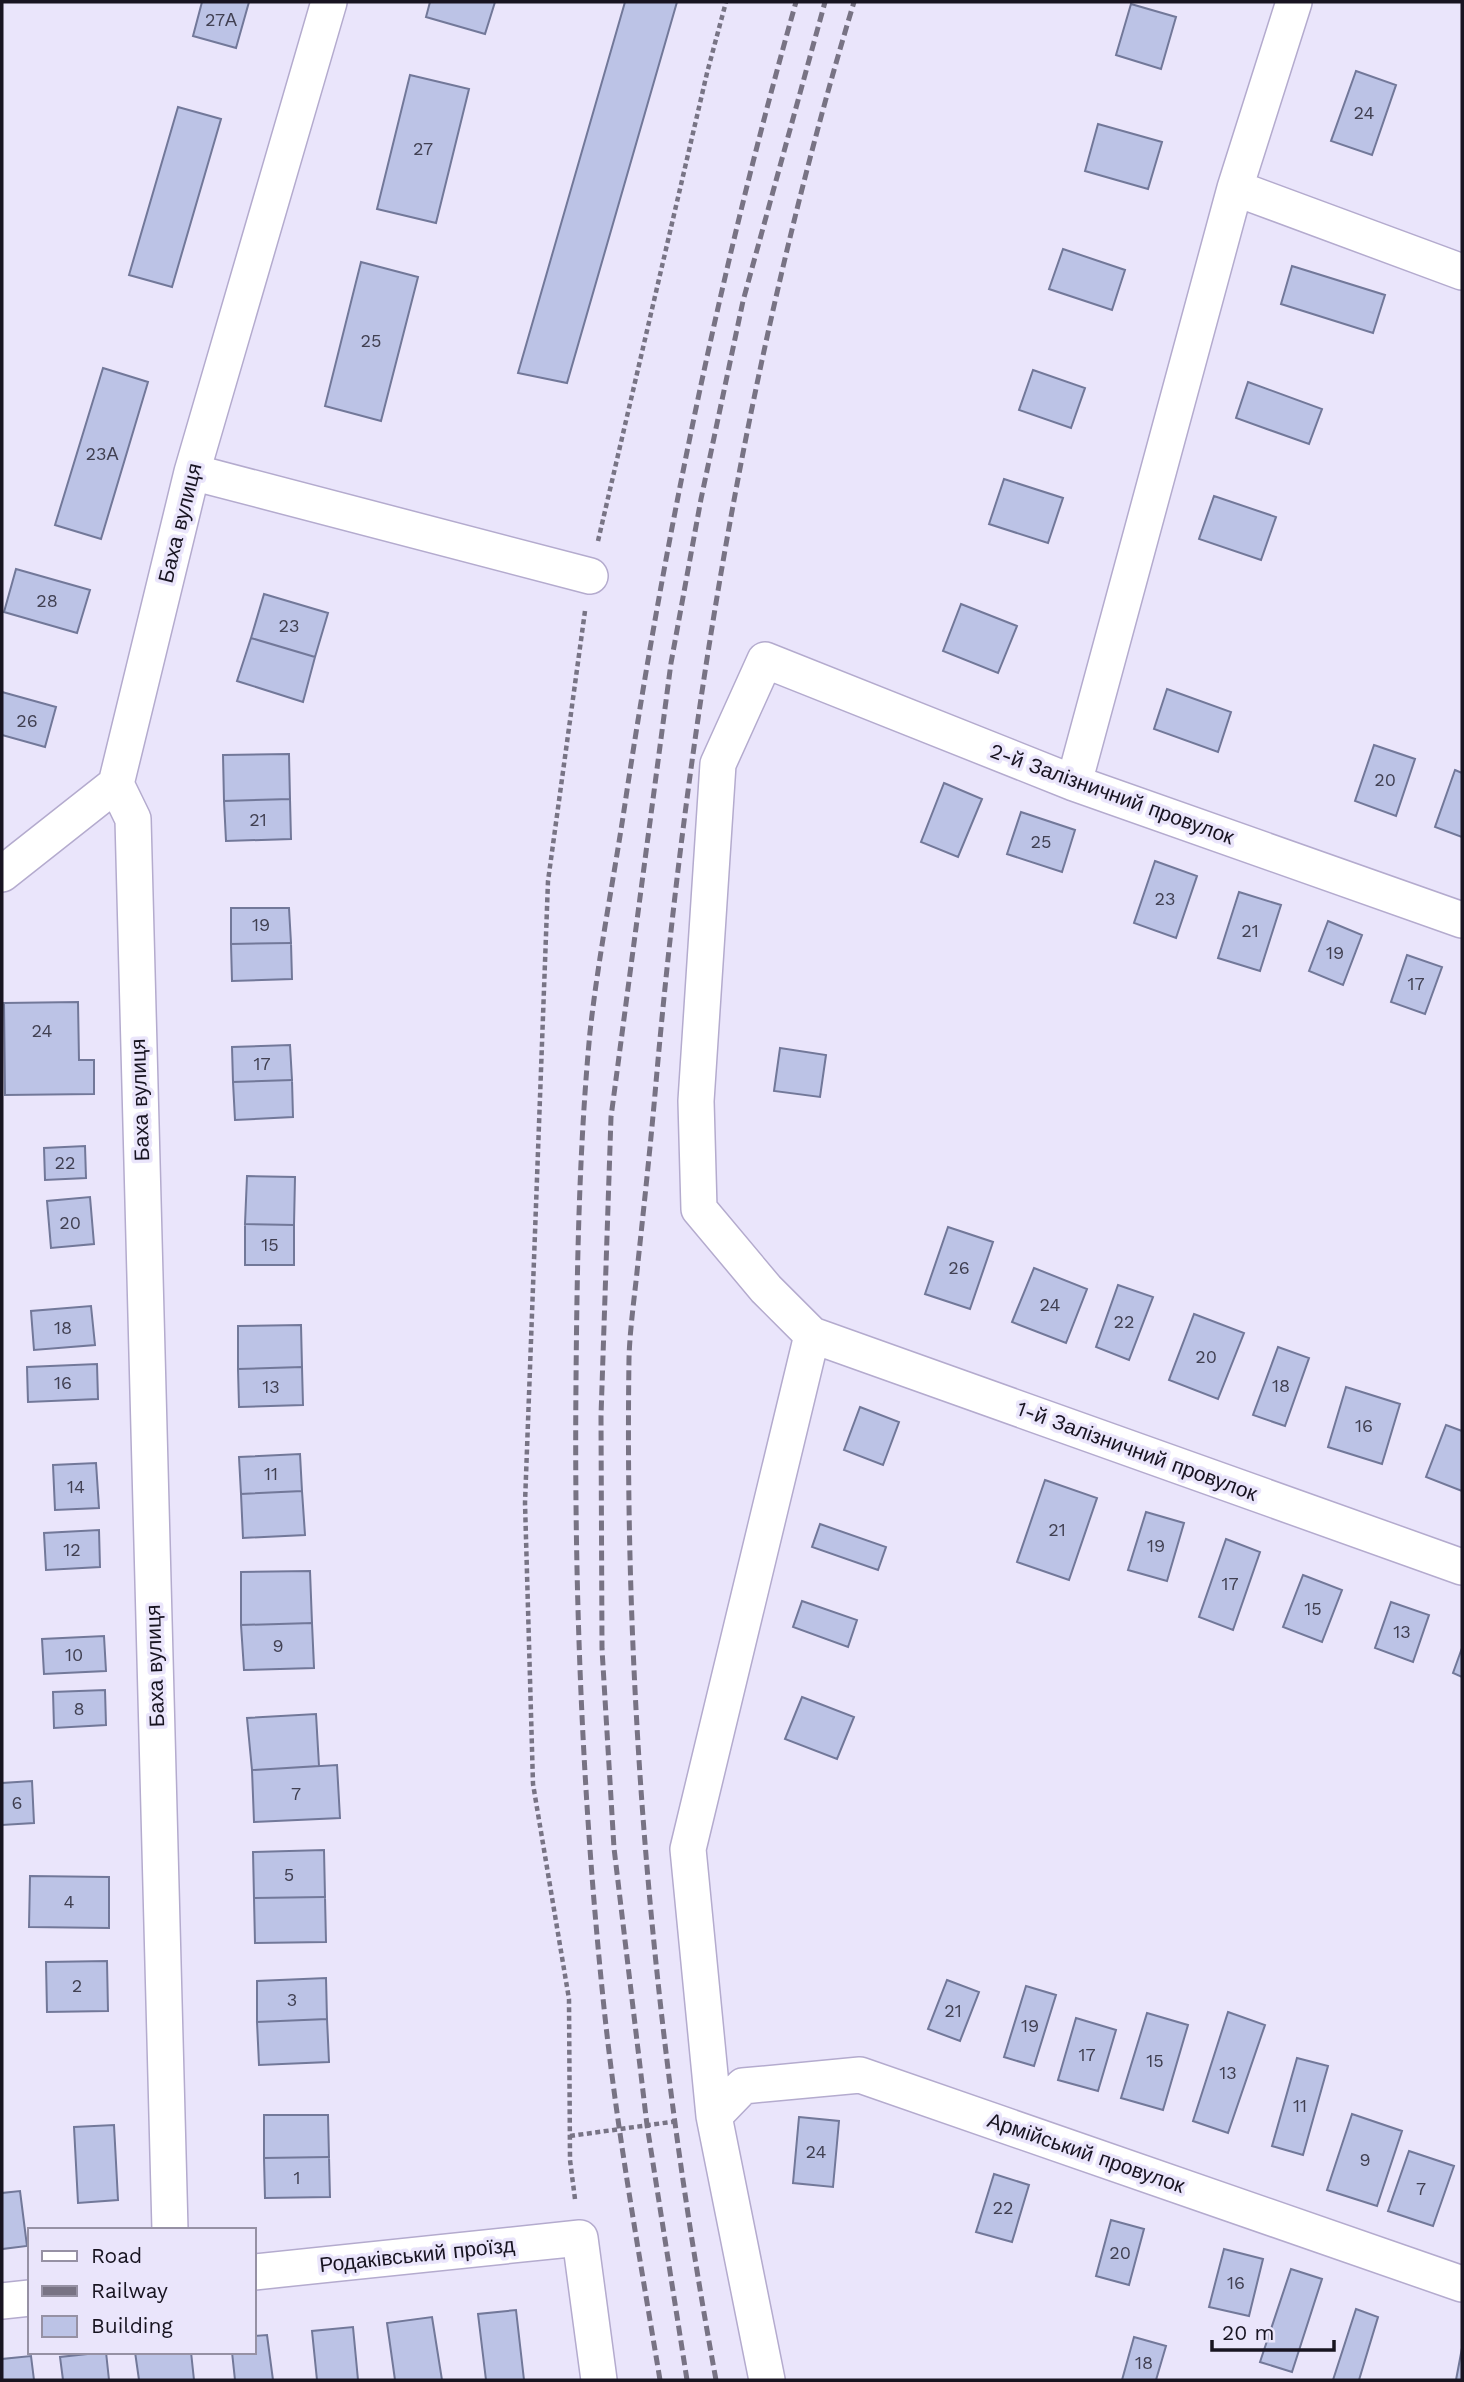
<svg xmlns="http://www.w3.org/2000/svg" width="1464" height="2382" font-family="'Work Sans',sans-serif">
<style>
.building{fill:#bcc3e6;stroke:#727899;stroke-width:2}
.lines{fill:none;stroke-linecap:round;stroke-linejoin:round}
.street-casing{stroke:#b4abce;stroke-width:38}
.path{stroke:#787485;stroke-width:4.5;stroke-dasharray:5 3.5;stroke-linecap:butt}
.street{stroke:#fff;stroke-width:35}
.rail{stroke:#787384;stroke-width:5;stroke-dasharray:10 5;stroke-linecap:butt}
.labels{text-anchor:middle;stroke-width:7;stroke-linejoin:round;paint-order:stroke}
.number-label{font-size:18px;fill:#414052}
.street-label{font-size:21px;fill:#181421;stroke:#eae5fb}
</style>
<rect width="100%" height="100%" fill="#eae5fb"/>
<path class="building" d="M 202,2 L 249,2 L 236,48 L 193,36 Z
M 430,2 L 495,2 L 485,34 L 426,17 Z
M 625,2 L 677,2 L 567,383 L 518,373 Z
M 1131,4 L 1176,17 L 1161,69 L 1116,55 Z
M 1356,71 L 1396,85 L 1372,155 L 1331,141 Z
M 410,75 L 469,89 L 436,223 L 377,209 Z
M 178,107 L 221,119 L 172,287 L 129,275 Z
M 1098,124 L 1162,142 L 1148,189 L 1085,171 Z
M 1063,249 L 1125,270 L 1112,310 L 1049,289 Z
M 361,262 L 418,277 L 381,421 L 325,406 Z
M 1292,266 L 1385,295 L 1373,333 L 1281,304 Z
M 103,368 L 148,382 L 101,539 L 55,525 Z
M 1033,370 L 1085,388 L 1071,428 L 1019,410 Z
M 1248,382 L 1322,409 L 1309,444 L 1236,418 Z
M 1004,479 L 1063,498 L 1048,543 L 989,524 Z
M 1214,496 L 1276,517 L 1261,560 L 1199,539 Z
M 16,569 L 90,590 L 77,633 L 4,612 Z
M 264,594 L 328,613 L 315,657 L 251,638 Z
M 961,604 L 1017,626 L 998,673 L 943,651 Z
M 251,638 L 315,657 L 303,702 L 237,681 Z
M 1167,689 L 1231,712 L 1218,752 L 1154,729 Z
M 2,692 L 56,707 L 45,747 L 2,735 Z
M 1374,745 L 1415,759 L 1396,816 L 1355,801 Z
M 289,754 L 290,799 L 224,801 L 223,755 Z
M 1455,770 L 1462,773 L 1462,837 L 1435,827 Z
M 944,783 L 982,799 L 958,857 L 921,842 Z
M 290,799 L 291,839 L 226,841 L 224,801 Z
M 1021,812 L 1075,830 L 1062,872 L 1007,854 Z
M 1155,861 L 1197,876 L 1176,938 L 1134,923 Z
M 1239,892 L 1281,905 L 1260,971 L 1218,958 Z
M 231,908 L 289,908 L 291,943 L 231,944 Z
M 1328,921 L 1362,935 L 1343,985 L 1309,971 Z
M 291,943 L 292,979 L 232,981 L 231,944 Z
M 1407,955 L 1442,967 L 1425,1014 L 1391,1002 Z
M 78,1002 L 79,1060 L 94,1060 L 94,1094 L 5,1095 L 4,1003 Z
M 290,1045 L 292,1080 L 233,1082 L 232,1047 Z
M 780,1048 L 826,1055 L 820,1097 L 774,1091 Z
M 292,1080 L 293,1117 L 235,1120 L 233,1082 Z
M 85,1146 L 86,1178 L 45,1180 L 44,1148 Z
M 247,1176 L 295,1177 L 294,1225 L 245,1224 Z
M 90,1197 L 94,1244 L 51,1248 L 47,1201 Z
M 245,1224 L 294,1225 L 294,1265 L 245,1265 Z
M 948,1227 L 993,1242 L 970,1309 L 925,1294 Z
M 1034,1268 L 1087,1289 L 1066,1343 L 1012,1322 Z
M 1118,1285 L 1153,1297 L 1129,1360 L 1096,1347 Z
M 91,1306 L 95,1345 L 34,1350 L 31,1311 Z
M 1194,1314 L 1244,1333 L 1218,1399 L 1169,1380 Z
M 301,1325 L 302,1367 L 238,1369 L 238,1326 Z
M 1278,1347 L 1309,1358 L 1285,1426 L 1253,1415 Z
M 97,1364 L 98,1399 L 28,1402 L 27,1367 Z
M 302,1367 L 303,1405 L 239,1407 L 238,1369 Z
M 1346,1387 L 1400,1404 L 1382,1464 L 1328,1447 Z
M 860,1407 L 899,1422 L 883,1465 L 844,1450 Z
M 1446,1425 L 1462,1431 L 1462,1491 L 1426,1477 Z
M 300,1454 L 302,1491 L 241,1494 L 239,1457 Z
M 96,1463 L 99,1508 L 55,1510 L 53,1465 Z
M 1045,1480 L 1097,1498 L 1069,1580 L 1017,1562 Z
M 302,1491 L 305,1535 L 243,1538 L 241,1494 Z
M 1146,1512 L 1184,1523 L 1167,1581 L 1128,1570 Z
M 820,1524 L 886,1547 L 878,1570 L 812,1547 Z
M 99,1530 L 100,1567 L 46,1570 L 44,1533 Z
M 1226,1539 L 1260,1552 L 1233,1630 L 1199,1617 Z
M 310,1571 L 312,1623 L 241,1625 L 241,1572 Z
M 1303,1575 L 1342,1590 L 1322,1642 L 1283,1627 Z
M 802,1601 L 857,1620 L 848,1647 L 793,1627 Z
M 1391,1602 L 1429,1615 L 1413,1662 L 1375,1648 Z
M 312,1623 L 314,1668 L 244,1670 L 241,1625 Z
M 104,1636 L 106,1671 L 44,1674 L 42,1639 Z
M 1462,1648 L 1462,1677 L 1453,1673 Z
M 105,1690 L 106,1725 L 54,1728 L 53,1692 Z
M 802,1697 L 854,1717 L 837,1759 L 785,1739 Z
M 316,1714 L 319,1766 L 252,1770 L 247,1718 Z
M 337,1765 L 340,1818 L 254,1822 L 252,1770 Z
M 32,1781 L 34,1823 L 2,1825 L 2,1783 Z
M 324,1850 L 325,1897 L 254,1898 L 253,1852 Z
M 30,1876 L 109,1877 L 109,1928 L 29,1927 Z
M 325,1897 L 326,1942 L 255,1943 L 254,1898 Z
M 107,1961 L 108,2011 L 47,2012 L 46,1962 Z
M 326,1978 L 327,2019 L 257,2022 L 257,1981 Z
M 947,1980 L 979,1992 L 960,2041 L 928,2029 Z
M 1026,1986 L 1056,1995 L 1034,2066 L 1004,2057 Z
M 1228,2012 L 1265,2025 L 1228,2133 L 1193,2121 Z
M 1147,2013 L 1188,2025 L 1163,2110 L 1121,2098 Z
M 1076,2018 L 1116,2030 L 1098,2091 L 1058,2080 Z
M 327,2019 L 329,2062 L 259,2065 L 257,2022 Z
M 1297,2058 L 1328,2066 L 1303,2155 L 1272,2146 Z
M 1352,2114 L 1402,2131 L 1377,2206 L 1327,2190 Z
M 264,2115 L 328,2115 L 329,2157 L 264,2158 Z
M 799,2117 L 839,2121 L 833,2187 L 793,2183 Z
M 114,2125 L 118,2200 L 78,2203 L 74,2127 Z
M 1409,2151 L 1454,2166 L 1433,2226 L 1388,2211 Z
M 329,2157 L 330,2197 L 265,2198 L 264,2158 Z
M 994,2174 L 1029,2185 L 1012,2242 L 976,2232 Z
M 20,2191 L 27,2246 L 2,2249 L 2,2193 Z
M 1111,2220 L 1144,2229 L 1129,2285 L 1096,2276 Z
M 1224,2249 L 1263,2259 L 1249,2316 L 1209,2307 Z
M 1291,2269 L 1322,2279 L 1292,2372 L 1260,2362 Z
M 1356,2309 L 1378,2317 L 1359,2380 L 1333,2380 Z
M 516,2310 L 524,2380 L 486,2380 L 478,2314 Z
M 432,2317 L 442,2380 L 395,2380 L 387,2323 Z
M 353,2327 L 358,2380 L 317,2380 L 312,2331 Z
M 267,2335 L 273,2380 L 235,2380 L 232,2352 L 254,2352 L 254,2336 Z
M 1134,2337 L 1166,2346 L 1156,2380 L 1122,2380 Z
M 1462,2348 L 1462,2380 L 1456,2380 Z
M 106,2352 L 109,2380 L 63,2380 L 60,2357 Z
M 135,2352 L 191,2352 L 194,2380 L 139,2380 Z
M 31,2356 L 34,2380 L 2,2380 L 2,2359 Z"/>
<g class="lines">
<defs>
<path id="street" d="M 1235,188 L 1462,272
M 192,472 L 590,576
M 1074,783 L 1235,188 L 1294,2
M 2,874 L 116,784
M 812,1335 L 1462,1567
M 714,2116 L 743,2086 L 860,2075 L 1462,2284
M 170,2230 L 133,819 L 116,784 L 192,472 L 329,2
M 254,2272 L 580,2238 L 599,2380
M 2,2301 L 30,2298
M 767,2380 L 714,2116 L 688,1849 L 812,1335 L 766,1289 L 699,1209 L 696,1101 L 718,764 L 765,660 L 1074,783 L 1462,920"/>
</defs>
<use href="#street" class="street-casing"/>
<path class="path" d="M 598,541 L 707,73 L 726,2
M 570,2136 L 678,2121
M 575,2199 L 570,2160 L 569,1999 L 533,1784 L 525,1503 L 548,881 L 585,611"/>
<use href="#street" class="street"/>
<path class="rail" d="M 660,2380 C 639,2253 616,2126 603,1998 C 582,1793 574,1588 576,1382 C 577,1266 579,1148 590,1032 C 598,960 612,888 623,817 C 664,541 720,270 796,2
M 687,2380 L 647,2125 L 614,1848 L 602,1649 L 601,1416 L 611,1117 L 671,663 L 701,499 L 743,301 L 825,2
M 716,2380 C 654,2045 624,1700 629,1358 C 630,1326 635,1294 638,1262 C 644,1206 650,1150 655,1094 C 687,725 747,356 854,2"/>
</g>
<g class="labels">
<g class="number-label">
<text x="221" y="26">27А</text>
<text x="1364" y="119">24</text>
<text x="423" y="155">27</text>
<text x="371" y="347">25</text>
<text x="102" y="460">23А</text>
<text x="47" y="607">28</text>
<text x="289" y="632">23</text>
<text x="27" y="727">26</text>
<text x="1385" y="786">20</text>
<text x="258" y="826">21</text>
<text x="1041" y="848">25</text>
<text x="1165" y="905">23</text>
<text x="261" y="931">19</text>
<text x="1250" y="937">21</text>
<text x="1335" y="959">19</text>
<text x="1416" y="990">17</text>
<text x="42" y="1037">24</text>
<text x="262" y="1070">17</text>
<text x="65" y="1169">22</text>
<text x="70" y="1229">20</text>
<text x="270" y="1251">15</text>
<text x="959" y="1274">26</text>
<text x="1050" y="1311">24</text>
<text x="1124" y="1328">22</text>
<text x="63" y="1334">18</text>
<text x="1206" y="1363">20</text>
<text x="63" y="1389">16</text>
<text x="1281" y="1392">18</text>
<text x="271" y="1393">13</text>
<text x="1364" y="1432">16</text>
<text x="271" y="1480">11</text>
<text x="76" y="1493">14</text>
<text x="1057" y="1536">21</text>
<text x="1156" y="1552">19</text>
<text x="72" y="1556">12</text>
<text x="1230" y="1590">17</text>
<text x="1313" y="1615">15</text>
<text x="1402" y="1638">13</text>
<text x="278" y="1652">9</text>
<text x="74" y="1661">10</text>
<text x="79" y="1715">8</text>
<text x="296" y="1800">7</text>
<text x="17" y="1809">6</text>
<text x="289" y="1881">5</text>
<text x="69" y="1908">4</text>
<text x="77" y="1992">2</text>
<text x="292" y="2006">3</text>
<text x="953" y="2017">21</text>
<text x="1030" y="2032">19</text>
<text x="1087" y="2061">17</text>
<text x="1155" y="2067">15</text>
<text x="1228" y="2079">13</text>
<text x="1300" y="2112">11</text>
<text x="816" y="2158">24</text>
<text x="1365" y="2166">9</text>
<text x="297" y="2184">1</text>
<text x="1421" y="2195">7</text>
<text x="1003" y="2214">22</text>
<text x="1120" y="2259">20</text>
<text x="1236" y="2289">16</text>
<text x="1144" y="2369">18</text>
</g>
<g class="street-label">
<text transform="translate(180 523) rotate(-76)" y="7">Баха вулиця</text>
<text transform="translate(1112 794) rotate(20)" y="7">2-й Залізничний провулок</text>
<text transform="translate(140 1100) rotate(-92)" y="7">Баха вулиця</text>
<text transform="translate(1137 1451) rotate(20)" y="7">1-й Залізничний провулок</text>
<text transform="translate(155 1666) rotate(-92)" y="7">Баха вулиця</text>
<text transform="translate(1086 2153) rotate(19)" y="7">Армійський провулок</text>
<text transform="translate(417 2255) rotate(-6)" y="7">Родаківський проїзд</text>
</g>
</g>
<rect width="1464" height="2382" fill="none" stroke="#181421" stroke-width="7"/>
<rect x="28" y="2228" width="228" height="126" fill="#eae5fb" stroke="#9691a4" stroke-width="2"/>
<rect x="42" y="2251" width="35" height="10" fill="#ffffff" stroke="#9691a4" stroke-width="2"/>
<text x="91" y="2263" font-size="21" fill="#181421">Road</text>
<rect x="42" y="2286" width="35" height="10" fill="#787384" stroke="#9691a4" stroke-width="2"/>
<text x="91" y="2298" font-size="21" fill="#181421">Railway</text>
<rect x="42" y="2316" width="35" height="21" fill="#bcc3e6" stroke="#9691a4" stroke-width="2"/>
<text x="91" y="2333" font-size="21" fill="#181421">Building</text>
<path d="M1212 2340v10h122v-10" fill="none" stroke="#181421" stroke-width="3.5"/>
<text x="1222" y="2340" font-size="21" fill="#181421" stroke="#eae5fb" stroke-width="5" paint-order="stroke">20 m</text>
</svg>
